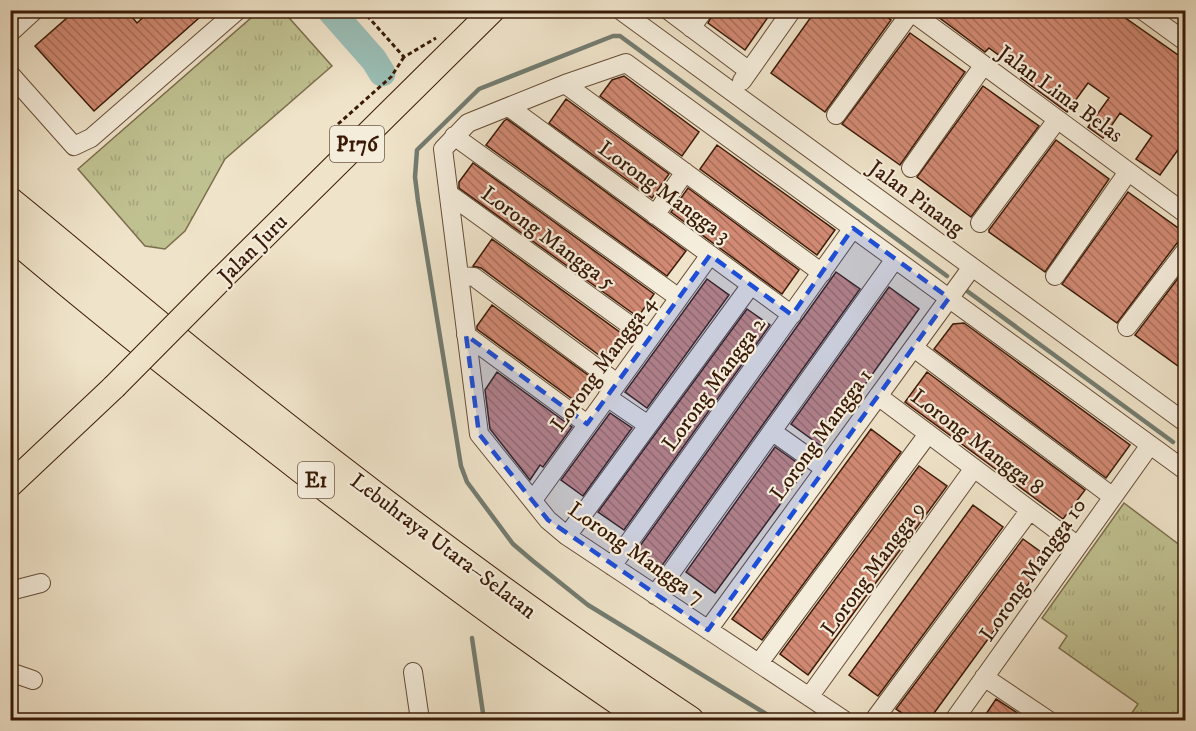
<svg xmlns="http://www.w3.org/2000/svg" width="1196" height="731" font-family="'IM FELL DW Pica',serif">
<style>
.grass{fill:url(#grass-tufts);stroke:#7c6e4c;stroke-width:1.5}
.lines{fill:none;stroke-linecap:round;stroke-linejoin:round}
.stream{stroke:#737c70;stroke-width:4.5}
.river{stroke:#9abeb6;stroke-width:27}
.building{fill:url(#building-back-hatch);stroke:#391a06;stroke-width:1.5}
.minor-casing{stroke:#664c37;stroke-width:20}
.major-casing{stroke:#391a06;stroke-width:26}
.highway-casing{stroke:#391a06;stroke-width:29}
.path{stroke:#391a06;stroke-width:3;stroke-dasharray:4.5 3;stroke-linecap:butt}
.minor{stroke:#f5eddc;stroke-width:18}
.major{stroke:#efe3c9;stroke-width:24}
.highway{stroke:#efe3c9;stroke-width:27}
.major-bridge-casing{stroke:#391a06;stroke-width:26;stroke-linecap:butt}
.major-bridge{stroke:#efe3c9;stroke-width:24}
.marked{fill:#1d4ed8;fill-opacity:0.2;stroke:#1d4ed8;stroke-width:4.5;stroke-dasharray:12 8;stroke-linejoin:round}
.labels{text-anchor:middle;stroke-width:4.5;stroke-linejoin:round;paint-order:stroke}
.shield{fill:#f5eddc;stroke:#715946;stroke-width:1.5}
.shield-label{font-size:21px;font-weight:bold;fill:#391a06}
.street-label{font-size:22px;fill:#391a06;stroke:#f5eddc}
</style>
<defs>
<pattern id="grass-tufts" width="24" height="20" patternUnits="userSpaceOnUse" patternTransform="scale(1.5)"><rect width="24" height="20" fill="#c0c191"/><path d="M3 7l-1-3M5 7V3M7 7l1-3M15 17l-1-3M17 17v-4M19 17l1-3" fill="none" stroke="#a6a57c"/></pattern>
<pattern id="building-back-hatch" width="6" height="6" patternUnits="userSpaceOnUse" patternTransform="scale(1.5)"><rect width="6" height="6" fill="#d28a74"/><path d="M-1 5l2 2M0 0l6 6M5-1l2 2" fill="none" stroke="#ab705d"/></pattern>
</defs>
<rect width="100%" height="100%" fill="#efe3c9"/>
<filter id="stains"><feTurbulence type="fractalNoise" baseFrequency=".00333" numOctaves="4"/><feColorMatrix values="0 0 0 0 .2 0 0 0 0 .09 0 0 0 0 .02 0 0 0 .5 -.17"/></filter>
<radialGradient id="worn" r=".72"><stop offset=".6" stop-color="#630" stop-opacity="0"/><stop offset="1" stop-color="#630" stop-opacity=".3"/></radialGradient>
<path class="grass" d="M 259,11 L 283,11 L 332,66 L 225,159 L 185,231 L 165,249 L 145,246 L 78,169 Z
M 1124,503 L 1185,549 L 1185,720 L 1127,720 L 1138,704 L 1059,648 L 1067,636 L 1042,618 Z"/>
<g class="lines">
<path class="stream" d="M 967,291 L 1173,442
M 472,638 L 484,720
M 776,720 L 588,605 L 533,561 L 513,544 L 467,482 L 461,466 L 418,201 L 415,177 L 417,150 L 479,89 L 613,36 L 620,36 L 947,276"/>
<path class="river" d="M 330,10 L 374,60 L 382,73"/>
</g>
<path class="building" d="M 76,10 L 126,10 L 137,23 L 151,10 L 208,10 L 94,111 L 35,46 Z
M 715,10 L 773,10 L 745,50 L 708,23 Z
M 816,10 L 878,10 L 891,20 L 825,112 L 771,73 Z
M 929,10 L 1114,10 L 1185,60 L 1185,140 L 1160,175 L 1136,159 L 1152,136 L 1120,113 L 1103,138 L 1088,127 L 1109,98 L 1088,83 L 1067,112 L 1021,78 L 1024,74 L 989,48 L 985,52 Z
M 910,33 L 965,72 L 900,165 L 842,124 Z
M 624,76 L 699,132 L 682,156 L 600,96 L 612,80 Z
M 983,86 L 1039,126 L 971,217 L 917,177 Z
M 566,99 L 669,174 L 652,198 L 549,123 Z
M 507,119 L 686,251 L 667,276 L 486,145 L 504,121 Z
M 1056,140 L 1109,179 L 1045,272 L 989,232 L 989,230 Z
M 717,145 L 835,230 L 817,255 L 700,169 Z
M 473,163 L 654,294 L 638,317 L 459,188 L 459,182 Z
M 688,188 L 799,270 L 782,294 L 671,212 Z
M 1128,192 L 1185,233 L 1185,239 L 1177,243 L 1117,323 L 1062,284 Z
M 492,239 L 625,336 L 607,361 L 481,268 L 473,266 Z
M 1185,269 L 1185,371 L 1135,335 Z
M 836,272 L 860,289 L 661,567 L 637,550 Z
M 707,279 L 729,295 L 647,408 L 625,392 Z
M 889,287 L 919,309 L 821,446 L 791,424 Z
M 492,305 L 592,378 L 575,401 L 477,329 L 477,326 Z
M 747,309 L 770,325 L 624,530 L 598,512 Z
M 964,323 L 1130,445 L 1106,478 L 934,349 L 953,324 Z
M 497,372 L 572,427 L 543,467 L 540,465 L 530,480 L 490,429 L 485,390 Z
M 927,372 L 1085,490 L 1063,519 L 905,402 Z
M 610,413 L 632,428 L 583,496 L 561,480 Z
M 871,429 L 901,452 L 762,640 L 732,619 Z
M 775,447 L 806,469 L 715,593 L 686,572 Z
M 919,466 L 947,486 L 808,675 L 780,654 Z
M 973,505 L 1003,527 L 878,696 L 849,675 Z
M 1023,539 L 1048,557 L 929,720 L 912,720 L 896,709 Z
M 996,699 L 1028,720 L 982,720 Z"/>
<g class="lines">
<defs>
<path id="minor" d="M 620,10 L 1186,423
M 668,10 L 749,71
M 909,10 L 1186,214
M 1142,10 L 1186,42
M 691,28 L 704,10
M 10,33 L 35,10
M 10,74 L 74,146 L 91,138 L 238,10
M 742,81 L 792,10
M 565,84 L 822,273
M 509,107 L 792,315
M 836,115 L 911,12
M 454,136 L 679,298
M 911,168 L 983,66
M 449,194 L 649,339
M 655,215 L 685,172
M 980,223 L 1057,120
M 460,276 L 474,277 L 617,383
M 1055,276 L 1128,172
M 1127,327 L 1186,250
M 466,335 L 587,424
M 914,348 L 1113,497
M 878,396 L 1078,546
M 607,397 L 648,425
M 773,432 L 825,469
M 533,500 L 710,255
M 567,536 L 751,285
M 612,566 L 853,228
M 10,591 L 41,583
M 655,595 L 895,259
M 708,630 L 972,267
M 759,663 L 928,434
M 10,672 L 33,680
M 413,672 L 420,720
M 984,677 L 1048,720
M 809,697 L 974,468
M 844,720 L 567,536 L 548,520 L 479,434 L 443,149 L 468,123 L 565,84 L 626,63 L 1186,471
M 874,720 L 1030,510
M 954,720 L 1150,445"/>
<path id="major" d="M 222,278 L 493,10
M 10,485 L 114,387"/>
<path id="highway" d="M 10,201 C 73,252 133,304 195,354 C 355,483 519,607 690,720
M 10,235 C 105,316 203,393 301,469 C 414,555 528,641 646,720"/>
</defs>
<use href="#minor" class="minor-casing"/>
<use href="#major" class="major-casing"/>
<use href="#highway" class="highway-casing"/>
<path class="path" d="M 362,10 L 404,57 L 436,38
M 338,124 L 391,77 L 404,57"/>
<use href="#minor" class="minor"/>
<use href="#major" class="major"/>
<use href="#highway" class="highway"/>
<defs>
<path id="major-bridge" d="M 114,387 L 222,278"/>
</defs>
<use href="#major-bridge" class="major-bridge-casing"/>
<use href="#major-bridge" class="major-bridge"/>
</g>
<path class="marked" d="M 853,228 L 949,298 L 708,630 L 548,520 L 479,434 L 466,335 L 587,424 L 710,255 L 792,315 Z"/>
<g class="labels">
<g class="shield">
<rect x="330" y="126" width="54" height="36" rx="4.5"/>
<rect x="298" y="462" width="36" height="36" rx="4.5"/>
</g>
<g class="shield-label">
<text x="357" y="151">P176</text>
<text x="316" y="487">E1</text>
</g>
<g class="street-label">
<text transform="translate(1061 93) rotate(36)" y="8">Jalan Lima Belas</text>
<text transform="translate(665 191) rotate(36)" y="8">Lorong Mangga 3</text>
<text transform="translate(917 197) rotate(36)" y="8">Jalan Pinang</text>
<text transform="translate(549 237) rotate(36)" y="8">Lorong Mangga 5</text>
<text transform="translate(252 248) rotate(-45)" y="8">Jalan Juru</text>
<text transform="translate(602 363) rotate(-54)" y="8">Lorong Mangga 4</text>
<text transform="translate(713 383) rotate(-54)" y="8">Lorong Mangga 2</text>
<text transform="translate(820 434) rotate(-54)" y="8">Lorong Mangga 1</text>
<text transform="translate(978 441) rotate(37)" y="8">Lorong Mangga 8</text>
<text transform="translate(444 545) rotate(37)" y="8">Lebuhraya Utara–Selatan</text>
<text transform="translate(637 552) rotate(35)" y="8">Lorong Mangga 7</text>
<text transform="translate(872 568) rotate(-54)" y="8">Lorong Mangga 9</text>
<text transform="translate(1032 569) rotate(-55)" y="8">Lorong Mangga 10</text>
</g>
</g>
<rect width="1196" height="731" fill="none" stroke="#efe3c9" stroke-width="36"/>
<rect x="12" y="12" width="1172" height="707" fill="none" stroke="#391a06" stroke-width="3"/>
<rect x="18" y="18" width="1160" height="695" fill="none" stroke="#391a06" stroke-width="1.5"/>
<rect width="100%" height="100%" filter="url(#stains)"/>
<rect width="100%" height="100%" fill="url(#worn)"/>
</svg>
